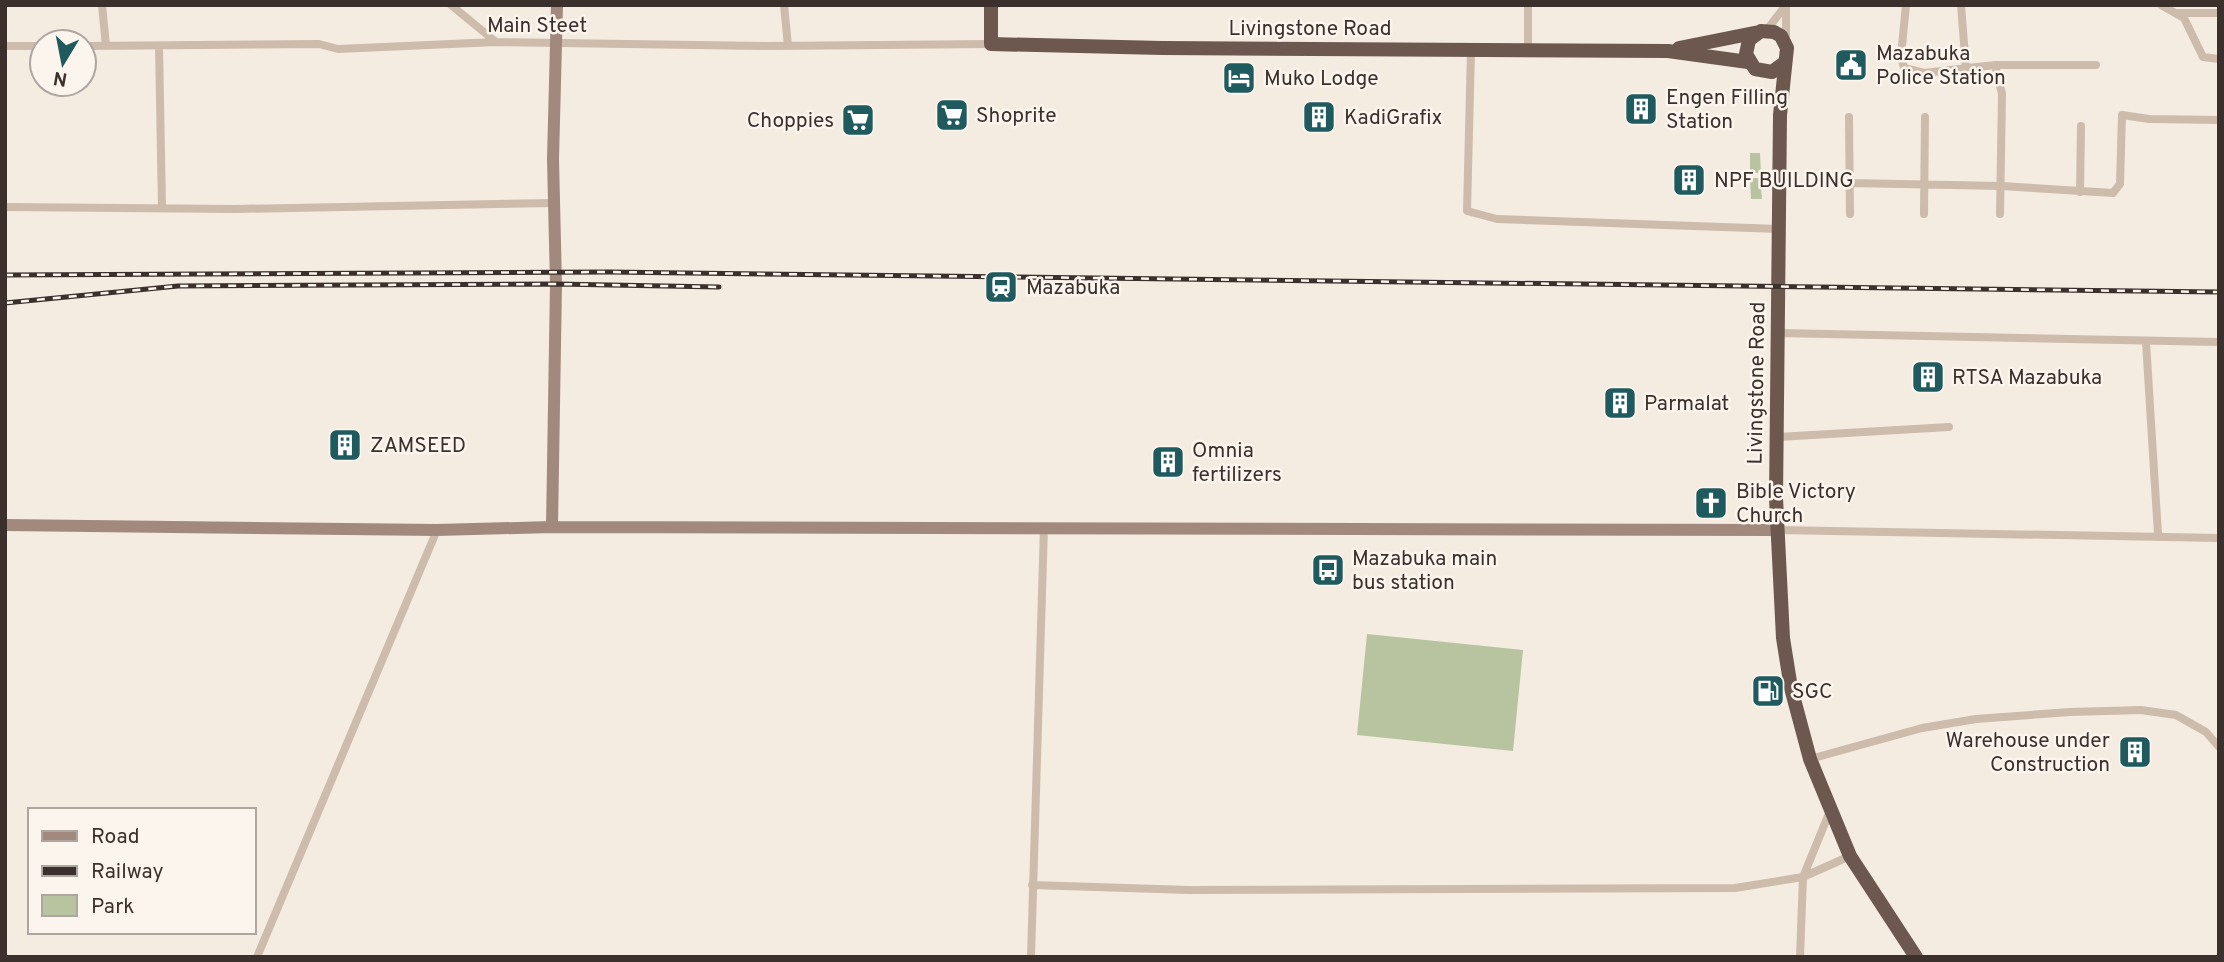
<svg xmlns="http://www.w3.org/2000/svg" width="2224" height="962" font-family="Overpass,sans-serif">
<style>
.green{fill:#b8c4a0}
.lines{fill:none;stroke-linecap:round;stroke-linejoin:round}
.minor{stroke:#cdbbac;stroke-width:8}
.secondary{stroke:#a18a7d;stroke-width:12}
.trunk{stroke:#6c584f;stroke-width:14}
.rail-casing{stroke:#3b302b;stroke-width:5}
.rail{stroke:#fbf5ee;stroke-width:2.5;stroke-dasharray:8;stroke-linecap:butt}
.labels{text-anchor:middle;stroke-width:5;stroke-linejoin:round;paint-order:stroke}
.street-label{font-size:21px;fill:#3b302b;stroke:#fbf5ee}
.poi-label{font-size:21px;fill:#3b302b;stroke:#fbf5ee;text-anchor:start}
</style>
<rect width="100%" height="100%" fill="#f4ebe1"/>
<path class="green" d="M 1750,153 L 1760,153 L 1761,173 L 1750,173 Z
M 1750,178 L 1760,178 L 1762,199 L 1751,199 Z
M 1367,634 L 1523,650 L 1513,751 L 1357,735 Z"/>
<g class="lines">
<path class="minor" d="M 102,5 L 106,46
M 451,5 L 496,42
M 784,5 L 788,46
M 1528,5 L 1528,50
M 1906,5 L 1901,56 L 1904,68 L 1924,73 L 1995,65 L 2002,94 L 2000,214
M 1961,5 L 1966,69
M 2161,5 L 2184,18 L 2203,57 L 2219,59
M 2178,13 L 2219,13
M 1766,31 L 1786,5
M 1786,41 L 1786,5
M 5,46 L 42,46
M 84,46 L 319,44 L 338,49 L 496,42 L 770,46 L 991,44
M 159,46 L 162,208
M 1471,50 L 1467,211 L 1497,219 L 1779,229
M 1995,65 L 2096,65
M 1849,117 L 1850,214
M 1850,183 L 2001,186 L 2113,193 L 2120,184 L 2122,115 L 2149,119 L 2219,120
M 2080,192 L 2081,126
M 5,207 L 235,209 L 554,203
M 1924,214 L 1925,117
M 1779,333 L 2219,342
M 2146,342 L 2158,534
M 1777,437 L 1949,427
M 1777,530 L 2219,538
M 1810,759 L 1922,728 L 1976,719 L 2070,712 L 2141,710 L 2176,715 L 2206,732 L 2219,747
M 1032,885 L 1189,890 L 1735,888 L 1803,877 L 1850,856
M 257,957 L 437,530
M 1031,957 L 1044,527
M 1800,957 L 1803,877 L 1830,811"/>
<path class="secondary" d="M 5,525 L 437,530 L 552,527 L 1777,530
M 552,527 L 556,284 L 553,159 L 557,5"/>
<path class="trunk" d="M 991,5 L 991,44 L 1162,48 L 1668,51 L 1748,62
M 1679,48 L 1759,32
M 1783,64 L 1772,72 L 1755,69 L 1746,54 L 1749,40 L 1761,31 L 1774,32 L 1781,36 L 1787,48 L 1780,115 L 1776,498 L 1783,638 L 1791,688 L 1810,759 L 1850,856 L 1916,957"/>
<defs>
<path id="rail" d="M 5,275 L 608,272 L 2219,292
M 5,303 L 178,286 L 556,284 L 719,287"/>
</defs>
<use href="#rail" class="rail-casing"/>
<use href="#rail" class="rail"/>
</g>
<defs>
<symbol id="civic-square" viewBox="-11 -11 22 22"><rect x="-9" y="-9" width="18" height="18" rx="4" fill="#1f5a5e" stroke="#fbf5ee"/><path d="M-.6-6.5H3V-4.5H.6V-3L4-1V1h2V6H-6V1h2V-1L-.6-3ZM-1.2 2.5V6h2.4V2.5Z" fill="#fff"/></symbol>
<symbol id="hotel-square" viewBox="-11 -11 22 22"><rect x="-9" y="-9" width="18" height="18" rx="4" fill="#1f5a5e" stroke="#fbf5ee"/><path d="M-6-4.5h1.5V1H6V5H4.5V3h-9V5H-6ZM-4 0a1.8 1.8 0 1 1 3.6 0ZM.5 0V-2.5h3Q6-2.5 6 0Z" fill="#fff"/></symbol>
<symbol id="building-square" viewBox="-11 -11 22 22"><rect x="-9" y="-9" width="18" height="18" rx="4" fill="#1f5a5e" stroke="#fbf5ee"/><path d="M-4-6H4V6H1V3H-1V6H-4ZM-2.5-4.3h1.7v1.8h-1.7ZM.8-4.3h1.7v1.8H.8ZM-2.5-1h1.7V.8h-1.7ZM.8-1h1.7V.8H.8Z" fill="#fff"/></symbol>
<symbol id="supermarket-square" viewBox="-11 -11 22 22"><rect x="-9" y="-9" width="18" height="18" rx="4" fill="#1f5a5e" stroke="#fbf5ee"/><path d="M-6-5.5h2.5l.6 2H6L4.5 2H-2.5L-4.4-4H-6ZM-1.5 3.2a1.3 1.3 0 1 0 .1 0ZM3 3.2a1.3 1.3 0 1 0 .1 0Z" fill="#fff"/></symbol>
<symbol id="station-square" viewBox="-11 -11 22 22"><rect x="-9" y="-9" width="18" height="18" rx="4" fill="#1f5a5e" stroke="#fbf5ee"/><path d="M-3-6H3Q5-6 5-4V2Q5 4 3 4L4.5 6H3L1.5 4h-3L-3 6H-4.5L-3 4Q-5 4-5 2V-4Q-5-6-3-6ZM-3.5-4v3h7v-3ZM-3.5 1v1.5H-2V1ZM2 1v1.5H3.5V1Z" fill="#fff"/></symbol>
<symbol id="church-square" viewBox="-11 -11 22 22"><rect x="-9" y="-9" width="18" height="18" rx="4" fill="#1f5a5e" stroke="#fbf5ee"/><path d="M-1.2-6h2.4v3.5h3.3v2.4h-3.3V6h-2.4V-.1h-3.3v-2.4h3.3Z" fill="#fff"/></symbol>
<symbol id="bus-square" viewBox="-11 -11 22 22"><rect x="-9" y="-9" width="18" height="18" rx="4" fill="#1f5a5e" stroke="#fbf5ee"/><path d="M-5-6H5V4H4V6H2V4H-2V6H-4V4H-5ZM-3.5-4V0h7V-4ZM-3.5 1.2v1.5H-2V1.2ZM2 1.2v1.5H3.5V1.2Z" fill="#fff"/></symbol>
<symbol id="fuel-square" viewBox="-11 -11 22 22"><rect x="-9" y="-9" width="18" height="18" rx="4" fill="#1f5a5e" stroke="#fbf5ee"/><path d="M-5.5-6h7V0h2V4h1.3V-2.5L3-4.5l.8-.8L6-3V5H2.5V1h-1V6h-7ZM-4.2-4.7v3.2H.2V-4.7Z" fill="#fff"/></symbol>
</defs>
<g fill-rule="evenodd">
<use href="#civic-square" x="1832" y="46" width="38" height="38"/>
<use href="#hotel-square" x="1220" y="59" width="38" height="38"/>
<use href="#building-square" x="1622" y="90" width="38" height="38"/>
<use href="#supermarket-square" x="933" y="96" width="38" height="38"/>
<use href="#building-square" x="1300" y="98" width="38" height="38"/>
<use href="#supermarket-square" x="839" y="101" width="38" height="38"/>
<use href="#building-square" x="1670" y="161" width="38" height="38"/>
<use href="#station-square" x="982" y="268" width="38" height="38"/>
<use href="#building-square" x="1909" y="358" width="38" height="38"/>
<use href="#building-square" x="1601" y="384" width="38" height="38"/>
<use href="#building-square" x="326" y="426" width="38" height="38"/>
<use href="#building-square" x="1149" y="443" width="38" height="38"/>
<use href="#church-square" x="1692" y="484" width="38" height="38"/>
<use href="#bus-square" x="1309" y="551" width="38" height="38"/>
<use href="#fuel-square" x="1749" y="672" width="38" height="38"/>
<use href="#building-square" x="2116" y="733" width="38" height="38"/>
</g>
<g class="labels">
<g class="street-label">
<text x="537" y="32">Main Steet</text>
<text x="1310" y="35">Livingstone Road</text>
<text transform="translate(1756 383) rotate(-89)" y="7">Livingstone Road</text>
</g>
<g class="poi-label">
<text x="1876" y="60">Mazabuka<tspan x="1876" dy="24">Police Station</tspan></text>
<text x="1264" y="85">Muko Lodge</text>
<text x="1666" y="104">Engen Filling<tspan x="1666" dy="24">Station</tspan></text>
<text x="976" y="122">Shoprite</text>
<text x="1344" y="124">KadiGrafix</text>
<text x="834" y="127" text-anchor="end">Choppies</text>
<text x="1714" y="187">NPF BUILDING</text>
<text x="1026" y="294">Mazabuka</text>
<text x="1952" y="384">RTSA Mazabuka</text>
<text x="1644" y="410">Parmalat</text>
<text x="370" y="452">ZAMSEED</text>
<text x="1192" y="457">Omnia<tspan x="1192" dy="24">fertilizers</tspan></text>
<text x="1736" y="498">Bible Victory<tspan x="1736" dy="24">Church</tspan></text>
<text x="1352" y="565">Mazabuka main<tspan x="1352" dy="24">bus station</tspan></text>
<text x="1792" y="698">SGC</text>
<text x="2110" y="747" text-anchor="end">Warehouse under<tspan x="2110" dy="24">Construction</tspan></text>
</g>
</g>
<rect width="2224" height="962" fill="none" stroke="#3b302b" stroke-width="14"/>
<rect x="28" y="808" width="228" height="126" fill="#fbf5ee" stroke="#aea6a0" stroke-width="2"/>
<rect x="42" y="831" width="35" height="10" fill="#a18a7d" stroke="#aea6a0" stroke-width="2"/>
<text x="91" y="843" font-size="21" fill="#3b302b">Road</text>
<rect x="42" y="866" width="35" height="10" fill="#3b302b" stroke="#aea6a0" stroke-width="2"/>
<text x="91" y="878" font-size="21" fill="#3b302b">Railway</text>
<rect x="42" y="895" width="35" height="21" fill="#b8c4a0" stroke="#aea6a0" stroke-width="2"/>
<text x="91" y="913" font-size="21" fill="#3b302b">Park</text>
<g transform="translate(63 63) rotate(190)"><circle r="33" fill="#fbf5ee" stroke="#aea6a0" stroke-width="2"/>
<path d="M0-5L12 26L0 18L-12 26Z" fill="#1f5a5e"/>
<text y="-10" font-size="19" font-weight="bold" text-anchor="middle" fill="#3b302b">N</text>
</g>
</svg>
